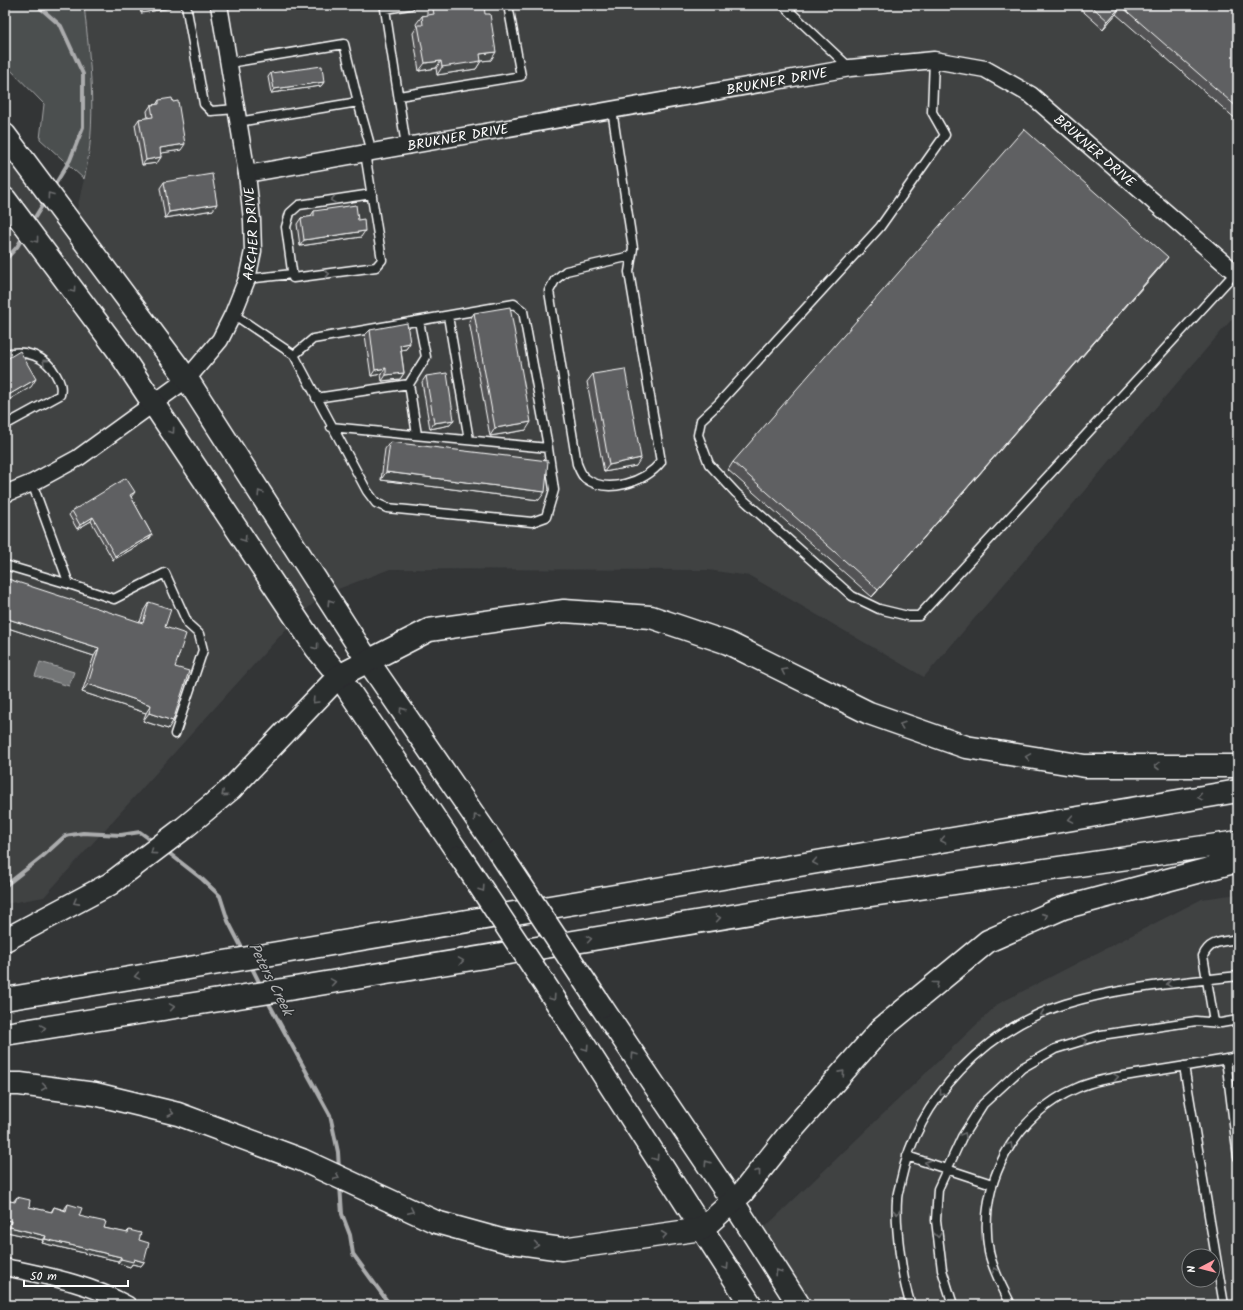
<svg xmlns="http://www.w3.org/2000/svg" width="1243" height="1310" font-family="Kalam,sans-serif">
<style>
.built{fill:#404243;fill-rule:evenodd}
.green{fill:#4c4f50;stroke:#a6a7a8}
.water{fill:#737576;stroke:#abacad}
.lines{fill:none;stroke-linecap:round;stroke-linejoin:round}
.stream{stroke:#abacad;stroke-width:4}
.lane-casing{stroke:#fff;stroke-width:11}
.street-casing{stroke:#fff;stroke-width:19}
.secondary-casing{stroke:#fff;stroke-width:25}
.highway-casing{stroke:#fff;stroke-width:25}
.lane{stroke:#2a2d2e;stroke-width:8}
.street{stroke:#2a2d2e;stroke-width:16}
.secondary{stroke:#2a2d2e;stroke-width:22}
.highway{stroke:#2a2d2e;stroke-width:22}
.secondary-bridge-casing{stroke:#fff;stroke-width:25;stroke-linecap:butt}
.secondary-bridge{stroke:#2a2d2e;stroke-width:22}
.wall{fill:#525354;stroke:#fff}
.shaded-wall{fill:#424445;stroke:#fff}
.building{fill:#5f6162;stroke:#fff}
.oneway{stroke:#6a6c6d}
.labels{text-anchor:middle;stroke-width:3;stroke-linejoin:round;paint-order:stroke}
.street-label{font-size:14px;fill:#fff;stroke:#2a2d2e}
.water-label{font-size:15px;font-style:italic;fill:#b2b3b4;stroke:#2a2d2e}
</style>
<rect width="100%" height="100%" fill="#333536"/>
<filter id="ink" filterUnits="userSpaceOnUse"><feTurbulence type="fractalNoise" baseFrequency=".025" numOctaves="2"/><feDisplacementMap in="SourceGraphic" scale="8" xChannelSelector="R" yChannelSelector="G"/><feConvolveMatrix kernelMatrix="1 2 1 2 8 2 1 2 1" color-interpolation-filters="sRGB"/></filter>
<g filter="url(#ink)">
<path class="built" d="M 84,5 L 1238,5 L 1238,312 L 924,677 L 750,576 L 708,570 L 390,569 L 325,594 L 296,618 L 44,897 L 5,904 L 5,135 L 73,226 L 90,154 L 91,77 Z
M 1238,894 L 1238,1305 L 799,1305 L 755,1237 L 998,1004 L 1202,899 ZM 1189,1256 L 1213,1256 L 1213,1280 L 1189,1280 Z"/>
<path class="green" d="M 5,5 L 84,5 C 90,62 98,122 84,179 L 40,139 L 44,104 L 5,64 Z"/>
<path class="water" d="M 40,662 L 74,672 L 69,686 L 35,676 Z"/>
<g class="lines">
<path class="stream" d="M 37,5 L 61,26 L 83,74 L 83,127 L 70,160 L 53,188
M 32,222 L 45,201
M 5,260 L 17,247 L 24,235
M 165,850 L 202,879 L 220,896 L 228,921 L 244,952
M 5,886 L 43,856 L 65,836 L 83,833 L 121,835 L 140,832 L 155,843
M 250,964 L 261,986
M 267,1000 L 330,1115 L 338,1152 L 339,1170
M 340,1185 L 342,1214 L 350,1235 L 353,1254 L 390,1305"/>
<defs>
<path id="lane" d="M 186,5 L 204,104 L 211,111 L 236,109
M 783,5 L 850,68
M 934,60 L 932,112 L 945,135 L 880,227 L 718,404 L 701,420 L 698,435 L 709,464 L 736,493 L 852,596 L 879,609 L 908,616 L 919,616 L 1235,273
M 229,63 L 344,44 L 358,102
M 399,96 L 521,76 L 508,5
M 612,110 L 633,248 L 629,272 L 661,462 C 645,482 607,495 585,478 C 581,475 579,468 577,464 L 549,291 L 555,280 L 566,271 L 631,256
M 238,122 L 358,102 L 372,152
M 406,146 L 385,9 L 410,5
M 365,153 L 382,260 L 376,267 L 293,278 L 286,227 L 290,213 L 299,205 L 372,194
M 247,279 L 292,274
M 233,314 L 294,355 L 367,491 L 376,503 L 387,508 L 532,522 L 546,517 L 554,490 L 547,441 L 523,311 L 514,304 L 313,339 L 294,355
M 448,316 L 469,440
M 5,354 C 25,349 46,356 56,375 C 60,382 62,387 60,395 L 5,425
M 316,398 L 409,384
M 331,427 L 548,448
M 417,435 L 409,384 L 426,357 L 419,321
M 5,565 L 69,584 L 32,483
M 69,584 L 114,599 L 165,573 L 188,624 L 199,634 L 203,650 L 175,734
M 1214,1022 L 1203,956 C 1210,940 1223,942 1238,939
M 1226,1059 L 1238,1157
M 1184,1066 L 1224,1305
M 907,1156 L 992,1184
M 911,1305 C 902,1281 895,1226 897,1200 C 897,1193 900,1186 901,1180 C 918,1098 986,1029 1065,1004 C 1121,987 1180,983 1238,976
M 953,1305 L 942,1270 L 936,1220 L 938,1189 L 962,1137 L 983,1104 L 1022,1068 L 1055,1049 L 1101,1035 L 1196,1021 L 1221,1023 L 1238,1020
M 1011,1305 C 1003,1288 993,1271 989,1252 C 977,1184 1014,1115 1077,1088 C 1097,1079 1120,1077 1142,1073 C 1174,1068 1206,1063 1238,1057"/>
<g id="street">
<path id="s1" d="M 247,174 L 850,68 L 934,60 L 985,69 L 1031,95 L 1238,275"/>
<path id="s2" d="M 5,494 L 32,483 L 78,458 L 187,379 L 220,340 L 233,314 L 247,279 L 253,251 L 252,220 L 247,174 L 219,5"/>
<path d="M 5,1267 C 47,1276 91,1284 128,1305"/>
</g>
<path id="secondary" d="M 5,135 L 187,379 L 368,661 L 498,850
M 5,199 L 117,349 L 316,648 L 339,676 L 460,856
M 601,1006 L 733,1202 L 799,1305
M 565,1015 L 751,1305"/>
<path id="highway" d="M 5,940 L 110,884 L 184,828 L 231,789 L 339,676 L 429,630 L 564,611 L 651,617 L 728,643 L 869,713 L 966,747 L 1085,766 L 1238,766
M 5,999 L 1238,791
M 5,1034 L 295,988 L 781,908 L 1238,842
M 5,1084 L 20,1084 L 95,1094 L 178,1114 L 302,1160 L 436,1222 L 505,1241 L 562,1249 L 702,1229 L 743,1192 L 792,1130 L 881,1029 L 988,941 L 1063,908 L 1238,861"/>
</defs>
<use href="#lane" class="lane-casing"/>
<use href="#street" class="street-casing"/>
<use href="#secondary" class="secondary-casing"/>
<use href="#highway" class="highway-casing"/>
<use href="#lane" class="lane"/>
<use href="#street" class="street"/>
<use href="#secondary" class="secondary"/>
<use href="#highway" class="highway"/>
<defs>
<path id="secondary-bridge" d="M 498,850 L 601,1006
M 460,856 L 565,1015"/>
</defs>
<use href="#secondary-bridge" class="secondary-bridge-casing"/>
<use href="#secondary-bridge" class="secondary-bridge"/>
</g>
<path class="wall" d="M 139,5 L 172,5 L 170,8 L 141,13 Z
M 431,5 L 472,5 L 491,60 L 481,61 L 476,69 L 437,75 L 436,68 L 419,71 L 413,33 L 417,27 L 416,24 L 422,16 L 427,15 L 427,11 Z
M 1076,5 L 1238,5 L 1238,121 L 1116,14 L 1103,29 Z
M 271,73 L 324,82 L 321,86 L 271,93 L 268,77 Z
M 159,100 L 181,150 L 160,153 L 161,157 L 157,163 L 142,165 L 135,125 L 139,119 L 148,118 L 147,111 L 151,105 L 156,105 Z
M 164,182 L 213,210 L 165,218 L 160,188 Z
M 314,211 L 358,220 L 361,237 L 300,246 L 297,224 L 301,218 L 310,217 Z
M 1163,264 L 872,597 L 728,470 L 733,462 Z
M 474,313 L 526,430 L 490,436 L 469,321 Z
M 370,330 L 410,343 L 406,349 L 401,350 L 404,373 L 400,379 L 382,381 L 381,374 L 371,376 L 365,335 Z
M 593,374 L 636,466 L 604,472 L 587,382 Z
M 426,376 L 450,425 L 430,429 L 422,382 Z
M 390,442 L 539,500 L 381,480 L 385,449 Z
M 135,492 L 131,497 L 152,535 L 149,539 L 113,560 L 91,521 L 77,529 L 69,515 L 72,511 Z
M 149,602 L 165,627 L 175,667 L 168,729 L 143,721 L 146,713 L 82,692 L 94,656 L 5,627 L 140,622 L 144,610 Z
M 17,1197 L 29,1207 L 51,1212 L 54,1207 L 65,1210 L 65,1208 L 68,1204 L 79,1216 L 104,1228 L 126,1233 L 129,1230 L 139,1240 L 144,1262 L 141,1266 L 132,1264 L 130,1267 L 118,1263 L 118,1261 L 42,1243 L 43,1240 L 7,1232 L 8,1226 L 5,1225 L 5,1200 L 13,1202 Z"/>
<path class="shaded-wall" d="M 156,5 L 172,5 L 170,8 L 141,13 L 145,7 Z
M 1121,6 L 1116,14 L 1103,29 L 1108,21 Z
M 496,52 L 491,60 L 481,61 L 476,69 L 437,75 L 442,67 L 480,54 Z
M 441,61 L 436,68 L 419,71 L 425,63 Z
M 324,82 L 321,86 L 271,93 L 274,89 Z
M 185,144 L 181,150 L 156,154 L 160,148 Z
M 161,157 L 157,163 L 142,165 L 146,160 Z
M 217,204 L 213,210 L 165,218 L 169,212 Z
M 365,231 L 361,237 L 300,246 L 304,240 Z
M 1168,257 L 1163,264 L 872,597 L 878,590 Z
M 410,343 L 406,349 L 396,351 L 400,345 Z
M 386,368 L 381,374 L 371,376 L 375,370 Z
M 404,373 L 400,379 L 382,381 L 386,375 Z
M 36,379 L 31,387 L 5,402 L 5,397 Z
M 454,420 L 450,425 L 430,429 L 434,423 Z
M 531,422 L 526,430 L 490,436 L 495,428 Z
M 641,458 L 636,466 L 604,472 L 609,465 Z
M 386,472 L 545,492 L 539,500 L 381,480 Z
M 93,517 L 91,521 L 77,529 L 80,525 Z
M 152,535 L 149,539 L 113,560 L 115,556 Z
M 5,618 L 99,648 L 94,656 L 5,627 Z
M 88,684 L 151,705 L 146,713 L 82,692 Z
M 149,713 L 173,721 L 168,729 L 143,721 Z
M 5,1220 L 11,1221 L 8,1226 L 5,1225 Z
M 10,1227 L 46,1236 L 43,1240 L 7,1232 Z
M 45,1239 L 121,1257 L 118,1261 L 42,1243 Z
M 121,1259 L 134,1259 L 144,1262 L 141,1266 L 132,1264 L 130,1267 L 118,1263 Z"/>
<path class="building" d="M 144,5 L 156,5 L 145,7 Z
M 432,5 L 472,5 L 473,8 L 484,6 L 485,14 L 490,14 L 496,52 L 480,54 L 481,61 L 442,67 L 441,61 L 425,63 L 418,25 L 423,25 L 422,16 L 434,14 Z
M 1090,5 L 1238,5 L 1238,108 L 1121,6 L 1108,21 Z
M 322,66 L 324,82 L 274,89 L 271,73 Z
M 172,98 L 173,102 L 178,101 L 185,144 L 160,148 L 161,157 L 146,160 L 139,119 L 153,117 L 151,105 L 159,104 L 159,100 Z
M 1024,129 L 1168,257 L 878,590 L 733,462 Z
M 212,174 L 217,204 L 169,212 L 164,182 Z
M 356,205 L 358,220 L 364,219 L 365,231 L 304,240 L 301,218 L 314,216 L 314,211 Z
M 510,307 L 531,422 L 495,428 L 474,313 Z
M 407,323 L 410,343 L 400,345 L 404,373 L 386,375 L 386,368 L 375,370 L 370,330 Z
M 20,351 L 36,379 L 5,397 L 5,360 Z
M 625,369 L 641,458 L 609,465 L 593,374 Z
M 447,373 L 454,420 L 434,423 L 426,376 Z
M 390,442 L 548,461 L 545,492 L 386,472 Z
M 126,478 L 135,492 L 130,495 L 152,535 L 115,556 L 93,517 L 80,525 L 72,511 Z
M 5,578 L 143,623 L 149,602 L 171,609 L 165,627 L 186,634 L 175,667 L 189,671 L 173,721 L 149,713 L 151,705 L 88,684 L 99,648 L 5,618 Z
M 17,1197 L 30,1200 L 29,1207 L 52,1212 L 54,1207 L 66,1211 L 68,1204 L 82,1208 L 79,1216 L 106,1222 L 104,1228 L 128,1233 L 129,1230 L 141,1233 L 139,1240 L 149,1243 L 144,1262 L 134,1259 L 133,1262 L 121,1259 L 121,1257 L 45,1239 L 46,1236 L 10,1227 L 11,1221 L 5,1220 L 5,1200 L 15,1202 Z"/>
<defs><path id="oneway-chevron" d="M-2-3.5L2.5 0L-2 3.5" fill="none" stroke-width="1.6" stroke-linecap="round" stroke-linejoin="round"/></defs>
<g class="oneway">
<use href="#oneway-chevron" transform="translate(50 195) rotate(-126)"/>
<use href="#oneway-chevron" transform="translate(333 200) rotate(171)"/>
<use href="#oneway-chevron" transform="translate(36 240) rotate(53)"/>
<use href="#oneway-chevron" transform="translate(327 274) rotate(-8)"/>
<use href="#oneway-chevron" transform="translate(73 290) rotate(54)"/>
<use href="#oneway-chevron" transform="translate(45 362) rotate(-139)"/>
<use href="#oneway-chevron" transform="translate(172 431) rotate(54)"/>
<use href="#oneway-chevron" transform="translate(260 493) rotate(-123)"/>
<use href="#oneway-chevron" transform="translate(244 539) rotate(57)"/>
<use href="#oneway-chevron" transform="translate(330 602) rotate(-123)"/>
<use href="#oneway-chevron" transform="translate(316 647) rotate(54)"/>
<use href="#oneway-chevron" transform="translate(784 671) rotate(-154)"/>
<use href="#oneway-chevron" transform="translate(315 701) rotate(134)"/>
<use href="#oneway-chevron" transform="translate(402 710) rotate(-125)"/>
<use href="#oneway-chevron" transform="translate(902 725) rotate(-161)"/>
<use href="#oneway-chevron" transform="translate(1028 757) rotate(-171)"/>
<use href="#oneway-chevron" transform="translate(1157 766) rotate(180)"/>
<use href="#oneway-chevron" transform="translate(224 794) rotate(140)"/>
<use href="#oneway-chevron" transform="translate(1200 797) rotate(171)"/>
<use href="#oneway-chevron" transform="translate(476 817) rotate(-125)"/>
<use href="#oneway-chevron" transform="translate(1071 819) rotate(170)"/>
<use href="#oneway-chevron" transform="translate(943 840) rotate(170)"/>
<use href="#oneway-chevron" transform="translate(153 852) rotate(143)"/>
<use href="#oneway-chevron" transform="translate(815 862) rotate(170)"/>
<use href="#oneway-chevron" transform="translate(482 889) rotate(57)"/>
<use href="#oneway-chevron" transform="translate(76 902) rotate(151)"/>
<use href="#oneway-chevron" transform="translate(1045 916) rotate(-24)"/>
<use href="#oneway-chevron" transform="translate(718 918) rotate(-9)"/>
<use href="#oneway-chevron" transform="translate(589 939) rotate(-9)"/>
<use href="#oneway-chevron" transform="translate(461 961) rotate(-9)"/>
<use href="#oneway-chevron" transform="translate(137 976) rotate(170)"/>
<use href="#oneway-chevron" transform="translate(333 982) rotate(-9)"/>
<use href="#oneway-chevron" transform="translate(936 984) rotate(-39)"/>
<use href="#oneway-chevron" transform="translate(1169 984) rotate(172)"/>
<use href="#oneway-chevron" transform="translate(553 998) rotate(57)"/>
<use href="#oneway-chevron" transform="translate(172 1007) rotate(-9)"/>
<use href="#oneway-chevron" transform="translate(1043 1014) rotate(157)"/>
<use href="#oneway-chevron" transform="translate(43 1028) rotate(-9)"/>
<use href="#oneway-chevron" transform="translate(1085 1041) rotate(-17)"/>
<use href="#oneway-chevron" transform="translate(586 1048) rotate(57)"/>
<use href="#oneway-chevron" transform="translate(634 1055) rotate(-124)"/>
<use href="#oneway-chevron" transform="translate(842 1073) rotate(-48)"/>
<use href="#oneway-chevron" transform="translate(1116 1077) rotate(-9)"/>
<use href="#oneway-chevron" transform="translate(44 1087) rotate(8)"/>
<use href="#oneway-chevron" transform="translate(942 1093) rotate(128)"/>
<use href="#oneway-chevron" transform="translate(171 1113) rotate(14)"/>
<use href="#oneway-chevron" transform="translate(964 1135) rotate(-59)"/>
<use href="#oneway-chevron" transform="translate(1010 1145) rotate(-59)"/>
<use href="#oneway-chevron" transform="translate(656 1158) rotate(57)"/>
<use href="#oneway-chevron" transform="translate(707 1163) rotate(-124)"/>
<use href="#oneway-chevron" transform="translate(927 1163) rotate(-161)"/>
<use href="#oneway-chevron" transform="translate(758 1172) rotate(-52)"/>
<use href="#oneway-chevron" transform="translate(337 1177) rotate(25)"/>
<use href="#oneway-chevron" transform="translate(411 1211) rotate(25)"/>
<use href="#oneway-chevron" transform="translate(897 1212) rotate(86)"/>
<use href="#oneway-chevron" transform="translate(664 1235) rotate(-8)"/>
<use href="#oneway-chevron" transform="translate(938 1235) rotate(84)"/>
<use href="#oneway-chevron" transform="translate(536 1245) rotate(8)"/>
<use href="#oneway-chevron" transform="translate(726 1267) rotate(57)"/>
<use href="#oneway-chevron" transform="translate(995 1270) rotate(-111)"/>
<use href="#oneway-chevron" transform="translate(778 1272) rotate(-123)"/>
</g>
</g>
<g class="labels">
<g class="street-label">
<text dy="5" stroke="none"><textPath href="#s1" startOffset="538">BRUKNER DRIVE</textPath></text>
<text dy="5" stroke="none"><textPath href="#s1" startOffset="214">BRUKNER DRIVE</textPath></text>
<text dy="5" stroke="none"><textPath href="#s1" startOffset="886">BRUKNER DRIVE</textPath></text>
<text dy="5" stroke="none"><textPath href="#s2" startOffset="380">ARCHER DRIVE</textPath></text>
</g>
<g class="water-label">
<text transform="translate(271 979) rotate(63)" y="5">Peters Creek</text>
</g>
</g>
<rect width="1243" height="1310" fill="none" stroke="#2a2d2e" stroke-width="20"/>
<rect x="10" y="10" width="1223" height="1290" fill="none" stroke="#fff" stroke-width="1.5" filter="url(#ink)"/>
<g transform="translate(1201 1268) rotate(263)"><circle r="19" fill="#2a2d2e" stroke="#7f8182"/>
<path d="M0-3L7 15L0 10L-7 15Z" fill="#ff9aa2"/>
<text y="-6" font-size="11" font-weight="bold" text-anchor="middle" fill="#ffffff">N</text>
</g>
<path d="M24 1280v6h104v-6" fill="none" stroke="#ffffff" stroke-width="2"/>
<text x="30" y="1280" font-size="12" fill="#ffffff" stroke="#2a2d2e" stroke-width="3" paint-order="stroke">50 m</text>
</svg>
